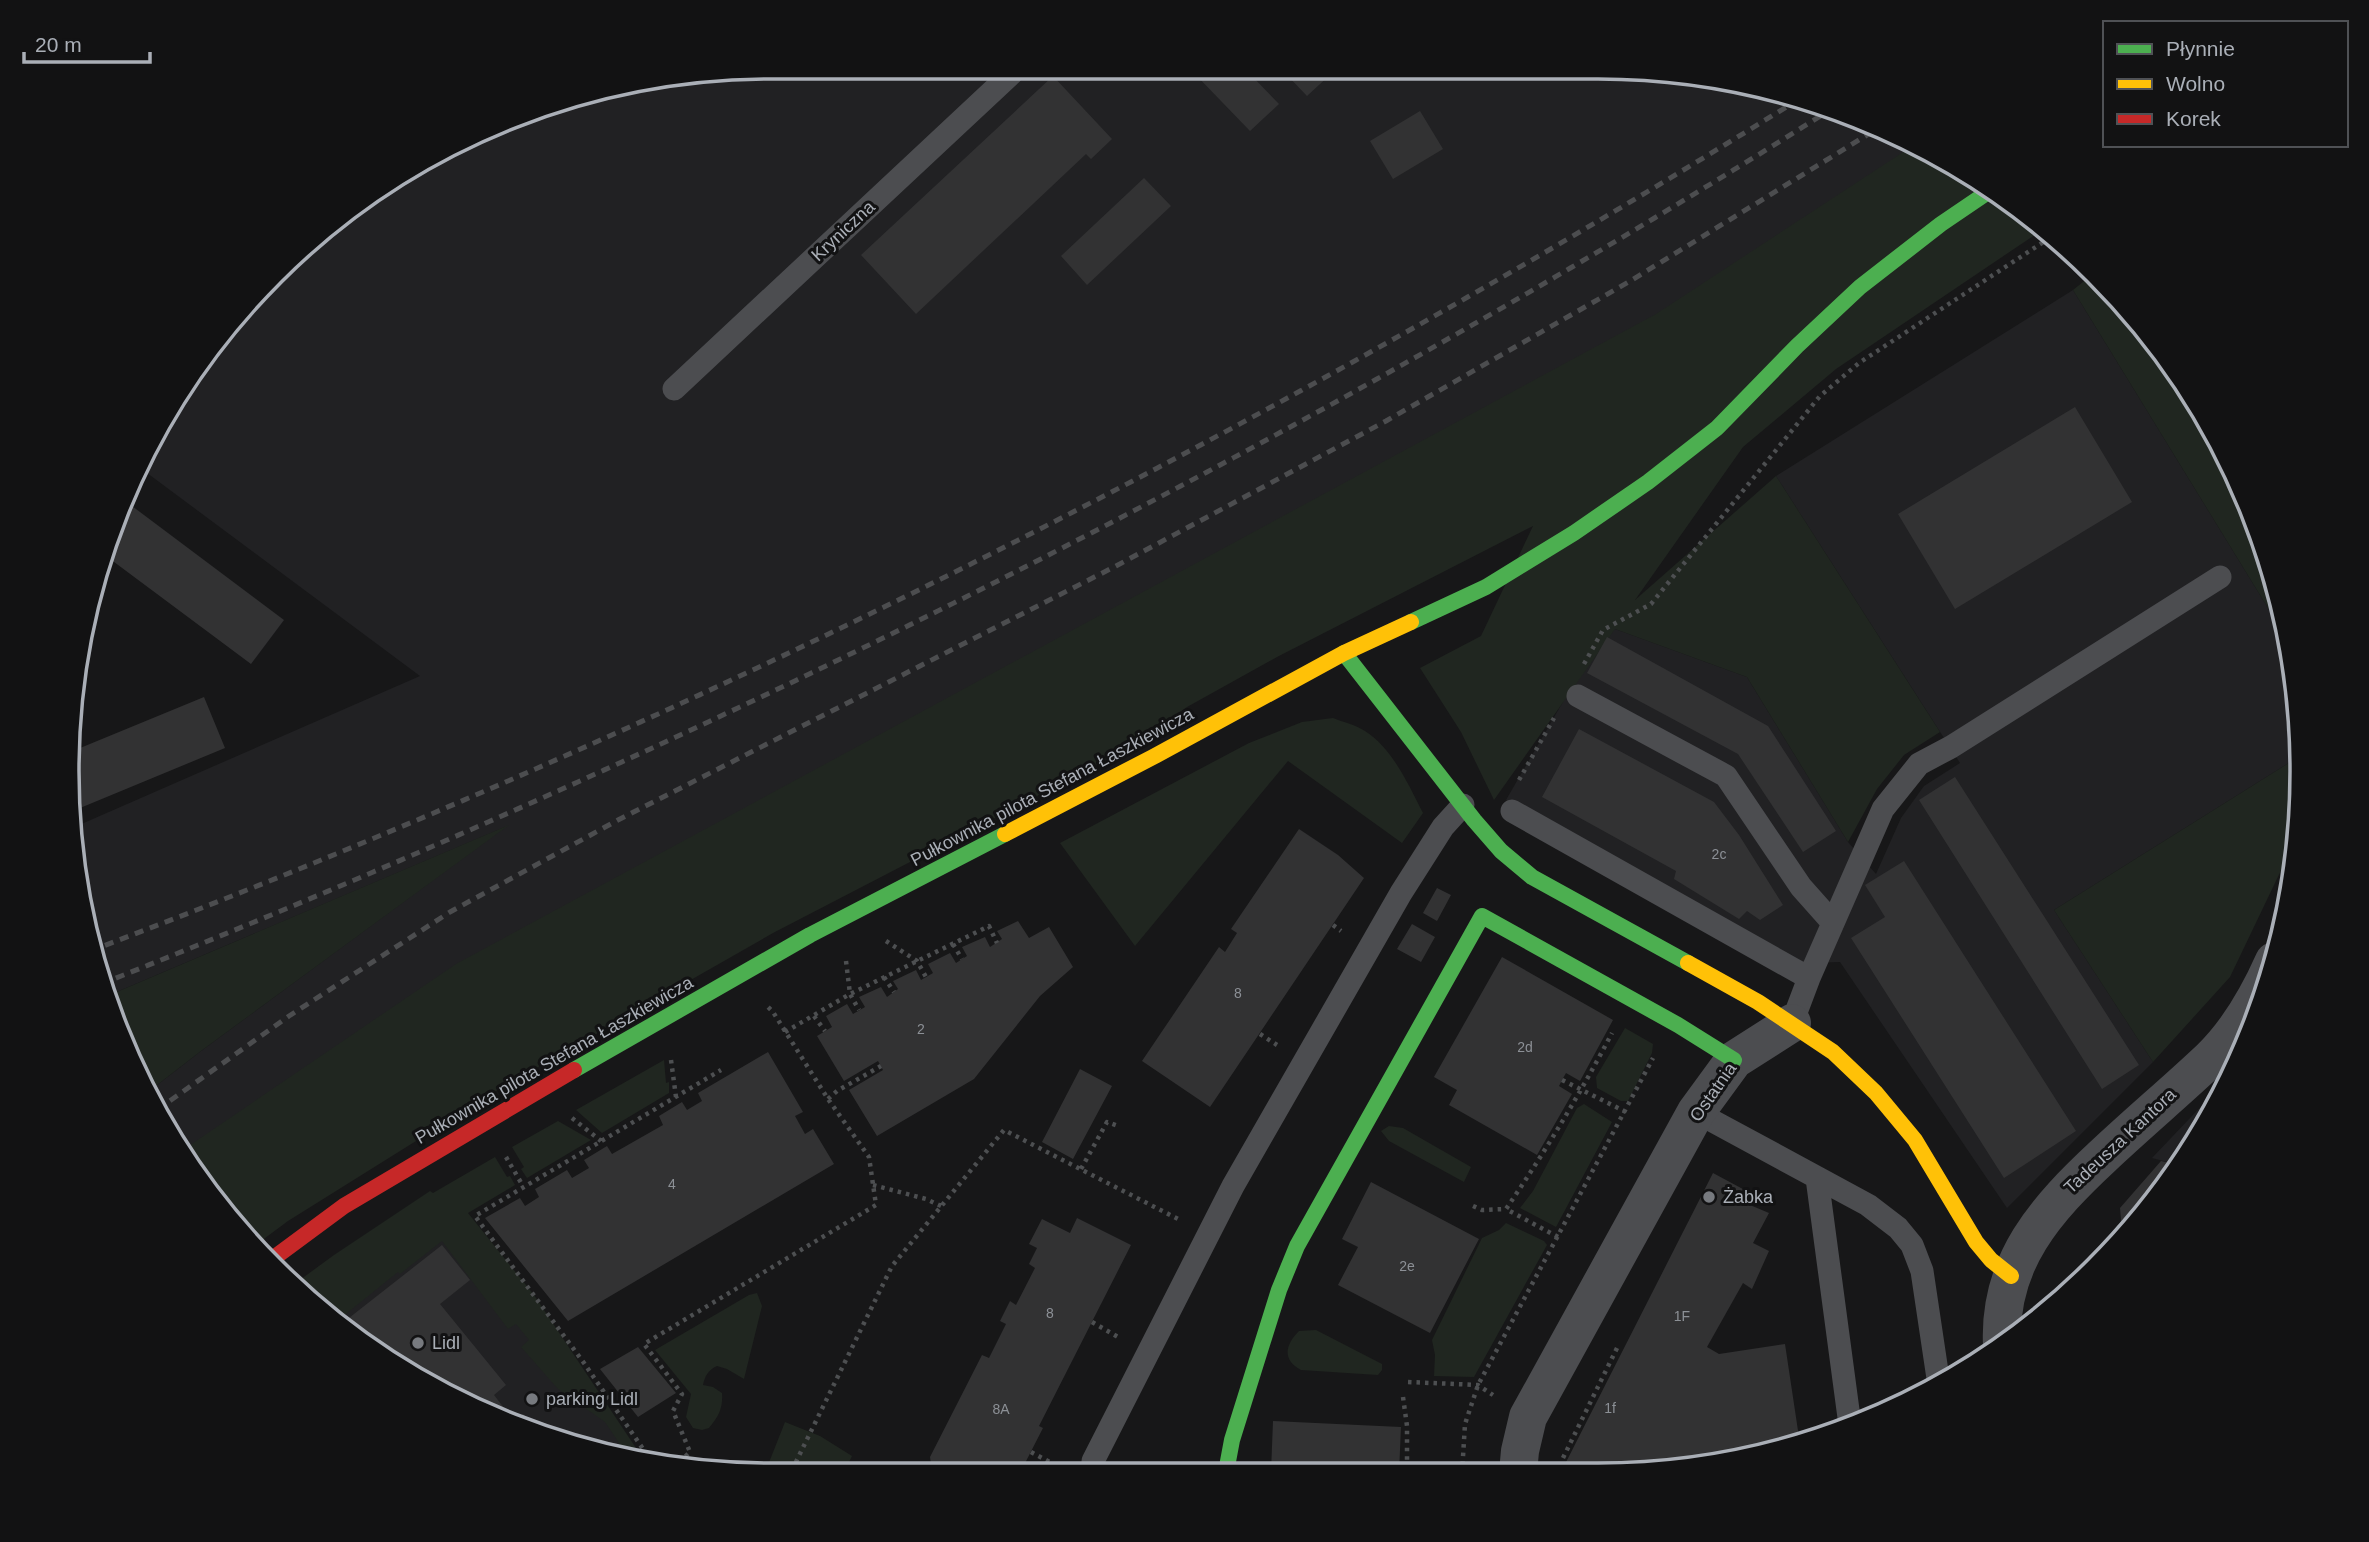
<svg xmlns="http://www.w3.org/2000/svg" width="2369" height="1542" font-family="Helvetica,sans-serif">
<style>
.built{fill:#212123}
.green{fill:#202620}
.building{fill:#323233}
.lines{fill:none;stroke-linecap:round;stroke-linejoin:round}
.path{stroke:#4d4f51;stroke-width:4.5;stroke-dasharray:3.5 5;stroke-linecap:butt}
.lane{stroke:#4c4d50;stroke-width:23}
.street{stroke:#4c4d50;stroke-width:38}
.fast{stroke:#4caf50;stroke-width:16}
.slow{stroke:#ffc107;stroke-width:16}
.jam{stroke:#c62828;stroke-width:16}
.rail{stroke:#4c4d4f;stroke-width:5;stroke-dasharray:9 7;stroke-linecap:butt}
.poi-dot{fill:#777a7f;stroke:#121213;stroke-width:2.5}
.labels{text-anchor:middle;stroke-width:6;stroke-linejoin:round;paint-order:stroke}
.number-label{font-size:14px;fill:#8c9096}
.street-label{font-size:18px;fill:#aaafb7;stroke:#121213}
.poi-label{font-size:18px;fill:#aaafb7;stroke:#121213;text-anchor:start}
.rim{fill:none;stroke:#aaafb7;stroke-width:3.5}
</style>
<rect width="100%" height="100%" fill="#171718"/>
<path class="built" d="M 679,73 L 1690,73 L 1868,120 L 1924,150 L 1660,329 L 185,1162 L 148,1092 L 201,1051 L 505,827 L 105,997 L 90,953 L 70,829 L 420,676 L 139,467 L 161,419 L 212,342 L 306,242 L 379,185 L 545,104 Z
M 2073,290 L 2287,639 L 2301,725 L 2300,756 L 2054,910 L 2153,1062 L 2007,1208 L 1840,962 L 1775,964 L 1506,800 L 1607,626 L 1747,677 L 1848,842 L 1876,874 L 1901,818 L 1924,786 L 1960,763 L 1776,476 Z
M 2230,1076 L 2208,1123 L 2178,1165 L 2152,1158 Z
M 438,1201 L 556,1343 L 631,1456 L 501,1422 L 418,1381 L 307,1301 Z"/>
<path class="green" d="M 1914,145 L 1989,185 L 2045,228 L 1836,369 L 1743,447 L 1635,600 L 1776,476 L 1940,732 L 1904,755 L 1877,789 L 1848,842 L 1747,677 L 1615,629 L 1494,800 L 1461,732 L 1420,668 L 1481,636 L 1533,526 L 1277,657 L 1187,707 L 1126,750 L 773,933 L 496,1091 L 288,1221 L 257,1244 L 185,1162 L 180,1152 L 456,964 L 1656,314 Z
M 2093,274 L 2157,342 L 2230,459 L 2278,588 L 2287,639 L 2073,290 Z
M 1333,718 C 1343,722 1356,725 1365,731 C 1393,749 1408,784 1423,813 L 1402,843 L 1288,761 L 1135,946 L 1060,843 L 1249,743 L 1302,722 Z
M 2300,756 L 2297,837 L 2230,977 L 2153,1062 L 2054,910 Z
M 509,825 L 201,1051 L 148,1092 L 120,1041 L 105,997 Z
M 1625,1028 L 1653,1044 L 1652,1053 L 1628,1101 L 1621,1101 L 1597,1088 L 1596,1077 Z
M 664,1060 L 666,1083 L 669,1082 L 669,1093 L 602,1133 L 576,1110 Z
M 1584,1104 L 1612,1122 L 1556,1227 L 1520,1208 L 1533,1191 L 1577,1108 Z
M 558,1121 L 591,1140 L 527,1178 L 521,1169 L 524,1167 L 512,1147 Z
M 1389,1126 L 1403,1128 L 1471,1167 L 1464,1182 L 1389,1141 L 1381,1131 Z
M 495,1157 L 507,1177 L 510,1176 L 515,1185 L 468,1213 L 534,1295 L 644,1460 L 627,1455 L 605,1422 L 558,1389 L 521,1347 L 529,1340 L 516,1324 L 508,1329 L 442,1241 L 400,1274 L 398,1272 L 336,1322 L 307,1301 L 293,1285 L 334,1255 L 430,1191 L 433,1193 Z
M 1506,1223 L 1544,1241 L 1547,1245 L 1474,1377 L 1434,1376 L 1435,1355 L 1432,1340 L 1482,1238 L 1499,1230 Z
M 757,1293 L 762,1306 L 744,1379 L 727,1369 L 717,1366 C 708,1370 705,1376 703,1385 L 713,1387 L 722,1393 C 723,1408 719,1416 709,1428 L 702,1430 L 693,1428 L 686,1417 L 691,1394 L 655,1350 L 749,1295 Z
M 1316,1330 L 1382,1364 L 1382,1370 L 1378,1375 L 1301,1370 C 1282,1360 1285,1345 1299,1331 Z
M 785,1422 L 820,1436 L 852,1456 L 845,1470 L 766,1470 Z"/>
<path class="building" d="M 1194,73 L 1249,73 L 1279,104 L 1250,131 Z
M 1285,73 L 1332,73 L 1307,96 Z
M 1053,76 L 1112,139 L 1091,159 L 1086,154 L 916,314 L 861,255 Z
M 1420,111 L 1443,149 L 1393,179 L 1370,141 Z
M 1144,178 L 1171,206 L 1087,285 L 1061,256 Z
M 2075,407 L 2132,502 L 1955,609 L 1898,514 Z
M 124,500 L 284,620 L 251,664 L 102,553 L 104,544 Z
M 1607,637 L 1768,726 L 1836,831 L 1803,852 L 1738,754 L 1587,673 Z
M 204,697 L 225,748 L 68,813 L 68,753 Z
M 1579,729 L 1714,802 L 1739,835 L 1783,905 L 1760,920 L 1747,911 L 1739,919 L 1674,879 L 1676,871 L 1542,797 Z
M 1955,777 L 2139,1065 L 2102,1089 L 1919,800 Z
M 1299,829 L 1338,855 L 1364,878 L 1210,1107 L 1142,1061 L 1219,947 L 1225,952 L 1237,933 L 1231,929 Z
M 1904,861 L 2076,1131 L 2004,1178 L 1851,938 L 1885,917 L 1865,885 Z
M 1437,888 L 1451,895 L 1437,921 L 1423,913 Z
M 1018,921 L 1029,938 L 1049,927 L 1073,967 L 1040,996 L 974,1079 L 877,1136 L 849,1090 L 883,1070 L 878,1061 L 844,1081 L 817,1036 L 832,1027 L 826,1016 L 847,1004 L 853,1014 L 865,1007 L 859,997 L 881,987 L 887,997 L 898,989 L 893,981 L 916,970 L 921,980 L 933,973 L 928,964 L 950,953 L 956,963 L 967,956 L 962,947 L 985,937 L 990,947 L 1002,939 L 997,931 Z
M 1412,924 L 1435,937 L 1421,962 L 1397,949 Z
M 1502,957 L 1613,1020 L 1580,1081 L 1566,1073 L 1562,1080 L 1559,1086 L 1572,1094 L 1537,1155 L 1449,1105 L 1457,1090 L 1434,1077 Z
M 768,1052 L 803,1112 L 795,1116 L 805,1134 L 813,1129 L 834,1164 L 568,1321 L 485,1218 L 520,1198 L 525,1206 L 539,1197 L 535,1189 L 567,1170 L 572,1178 L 589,1168 L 584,1160 L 607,1146 L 612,1154 L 663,1125 L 659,1116 L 682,1102 L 687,1110 L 702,1101 L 698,1093 Z
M 1080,1069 L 1112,1086 L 1073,1159 L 1042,1142 Z
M 2161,1161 L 2178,1165 L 2131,1230 L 2122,1232 L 2120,1208 Z
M 1713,1173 L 1754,1195 L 1750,1205 L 1769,1213 L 1753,1243 L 1769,1251 L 1752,1289 L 1743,1283 L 1707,1347 L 1719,1354 L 1785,1344 L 1800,1444 L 1780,1452 L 1644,1474 L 1560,1474 Z
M 1371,1182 L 1479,1239 L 1430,1333 L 1338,1285 L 1358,1247 L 1342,1239 Z
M 1077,1218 L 1131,1245 L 1039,1426 L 1043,1428 L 1021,1471 L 932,1471 L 930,1457 L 982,1355 L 989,1358 L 1006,1324 L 1000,1321 L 1010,1301 L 1016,1305 L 1035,1268 L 1029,1264 L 1037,1248 L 1029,1244 L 1042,1219 L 1070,1233 Z
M 442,1245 L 470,1280 L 440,1304 L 506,1385 L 494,1395 L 514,1421 L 523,1414 L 525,1416 L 513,1425 L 501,1422 L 418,1381 L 340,1325 Z
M 638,1347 L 676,1393 L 638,1417 L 600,1369 Z
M 1273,1421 L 1401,1427 L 1399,1473 L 1271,1472 Z"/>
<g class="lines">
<path class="path" d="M 1584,664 L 1603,630 L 1651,604 L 1820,396 L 1859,363 L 2054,235
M 1519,780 L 1554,718
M 1333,925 L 1341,931
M 886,941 L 917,961 L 926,977
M 953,944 L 962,959
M 846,961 L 850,994 L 859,1010
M 884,977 L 894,992
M 814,1016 L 825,1031
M 785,1032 L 850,994 L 989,926 L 997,943
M 1260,1034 L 1277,1045
M 671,1060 L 676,1097
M 1562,1080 L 1626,1112
M 828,1099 L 837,1091 L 881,1066
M 572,1118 L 601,1141
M 506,1157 L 523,1186
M 1081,1169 L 1107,1122 L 1118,1126
M 873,1185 L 926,1199 L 941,1206
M 1473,1206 L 1482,1210 L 1506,1209
M 1558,1237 L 1506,1209 C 1545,1152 1580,1094 1612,1033
M 1092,1322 L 1118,1337
M 1408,1382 L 1478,1385 L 1493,1395
M 1403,1397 L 1407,1426 L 1407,1473
M 1031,1452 L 1061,1468
M 1563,1458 L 1618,1346
M 652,1462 L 584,1363 L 475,1216 L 721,1070
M 673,1468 L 690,1452 L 673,1411 L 682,1394 L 644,1344 L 876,1205 L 869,1157 L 828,1099 L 773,1012 L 766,1005
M 792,1470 L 892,1266 L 1004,1130 L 1180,1220
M 1462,1473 L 1465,1424 L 1478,1385 L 1653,1058"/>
<path class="lane" d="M 674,389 L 1012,73
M 1578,696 L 1726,776 L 1801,887 L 1833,923
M 1512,811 L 1809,978
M 1792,1023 L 1809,978 L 1883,809 L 1919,764 L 1951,747 L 2220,577
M 1696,1112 L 1868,1205 L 1898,1228 L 1912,1245 L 1922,1271 L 1939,1385
M 1817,1178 L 1850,1425
M 1093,1471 L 1093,1461 L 1233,1186 L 1401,893 L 1443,827 L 1463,805"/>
<path class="street" d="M 2002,1345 C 1998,1262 2046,1209 2103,1156 C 2138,1123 2175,1092 2210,1059 C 2238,1032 2258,997 2274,961
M 1518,1473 L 1520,1451 L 1528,1417 L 1696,1112 L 1734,1060 L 1792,1023"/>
<path class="fast" d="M 1411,622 L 1486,587 L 1574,533 L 1648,482 L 1717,428 L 1797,346 L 1860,287 L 1941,224 L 1994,188
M 1344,653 L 1474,820 L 1501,851 L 1532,877 L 1688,963
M 574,1070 L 810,935 L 1005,834
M 1226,1472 L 1232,1440 L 1279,1290 L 1297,1246 L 1482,916 L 1678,1025 L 1734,1060"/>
<path class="slow" d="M 1005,834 L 1153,757 L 1344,653 L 1411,622
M 1688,963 L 1758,1002 L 1833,1052 L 1876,1093 L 1915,1140 L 1976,1242 L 1991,1260 L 2011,1276"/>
<path class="jam" d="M 271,1260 L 344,1206 L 574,1070"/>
<path class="rail" d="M 90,951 C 686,726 1255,437 1796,101
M 101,984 C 702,746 1282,455 1830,110
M 157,1110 L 289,1016 L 450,912 L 618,820 L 1116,566 L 1386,421 L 1632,280 L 1880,127"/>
</g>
<g class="poi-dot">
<circle cx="1709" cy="1197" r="7"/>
<circle cx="418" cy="1343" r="7"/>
<circle cx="532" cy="1399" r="7"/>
</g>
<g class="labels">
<g class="number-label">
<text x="1719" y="859">2c</text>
<text x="1238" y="998">8</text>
<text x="921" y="1034">2</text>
<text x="1525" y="1052">2d</text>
<text x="672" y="1189">4</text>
<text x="1407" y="1271">2e</text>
<text x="1050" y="1318">8</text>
<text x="1682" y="1321">1F</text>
<text x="1610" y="1413">1f</text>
<text x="1001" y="1414">8A</text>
</g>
<g class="street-label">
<text transform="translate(843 231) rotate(-43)" y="6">Kryniczna</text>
<text transform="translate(1052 787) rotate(-28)" y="6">Pułkownika pilota Stefana Łaszkiewicza</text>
<text transform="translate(554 1060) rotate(-30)" y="6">Pułkownika pilota Stefana Łaszkiewicza</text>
<text transform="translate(1713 1092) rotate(-55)" y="6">Ostatnia</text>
<text transform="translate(2120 1141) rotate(-43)" y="6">Tadeusza Kantora</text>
</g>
<g class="poi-label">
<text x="1723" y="1203">Żabka</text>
<text x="432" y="1349">Lidl</text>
<text x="546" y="1405">parking Lidl</text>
</g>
</g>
<path d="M0 0H2369V1542H0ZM771 79H1598A692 692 0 0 1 2290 771V771A692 692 0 0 1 1598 1463H771A692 692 0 0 1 79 771V771A692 692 0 0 1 771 79Z" fill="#121213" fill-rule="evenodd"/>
<path class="rim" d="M771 79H1598A692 692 0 0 1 2290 771V771A692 692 0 0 1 1598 1463H771A692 692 0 0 1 79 771V771A692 692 0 0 1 771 79Z"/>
<rect x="2103" y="21" width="245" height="126" fill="#121213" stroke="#4f5155" stroke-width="2"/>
<rect x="2117" y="44" width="35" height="10" fill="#4caf50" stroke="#4f5155" stroke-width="2"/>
<text x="2166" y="56" font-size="21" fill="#aaafb7">Płynnie</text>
<rect x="2117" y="79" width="35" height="10" fill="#ffc107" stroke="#4f5155" stroke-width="2"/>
<text x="2166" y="91" font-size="21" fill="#aaafb7">Wolno</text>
<rect x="2117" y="114" width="35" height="10" fill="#c62828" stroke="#4f5155" stroke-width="2"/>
<text x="2166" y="126" font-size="21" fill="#aaafb7">Korek</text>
<path d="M24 52v10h126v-10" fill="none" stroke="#aaafb7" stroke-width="3.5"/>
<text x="35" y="52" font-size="21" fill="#aaafb7" stroke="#121213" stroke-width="5" paint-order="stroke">20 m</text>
</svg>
